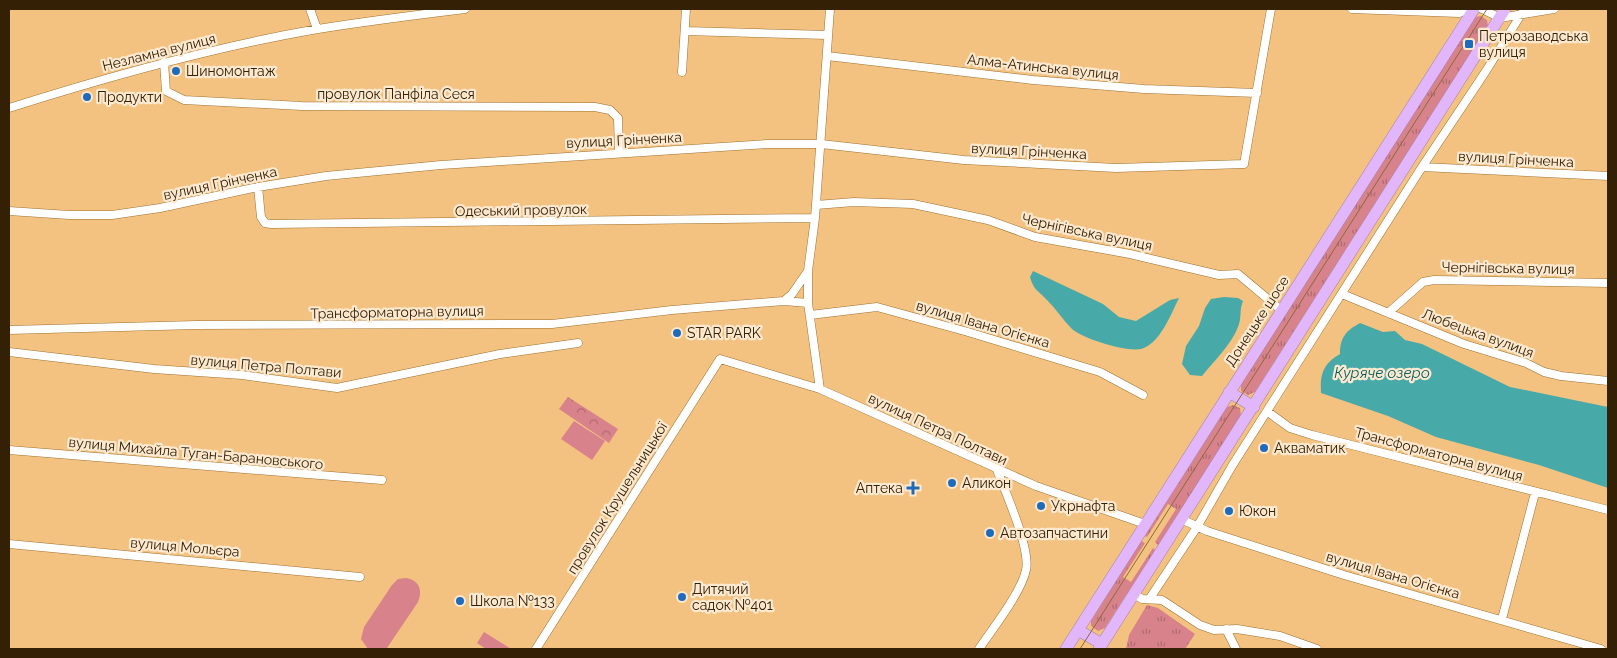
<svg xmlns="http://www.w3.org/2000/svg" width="1617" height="658" font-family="Raleway,sans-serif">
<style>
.grass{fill:url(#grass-tufts)}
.park{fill:url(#park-crowns)}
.pitch{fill:#d8828b}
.water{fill:#48aaa8}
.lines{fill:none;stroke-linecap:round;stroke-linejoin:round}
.minor-casing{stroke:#9f712f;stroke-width:9}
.highway-casing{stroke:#a582a4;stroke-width:12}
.minor{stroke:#fff;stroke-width:8}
.highway{stroke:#e2b6fa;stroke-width:11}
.tram{stroke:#89693c;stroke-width:1}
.poi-dot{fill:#1f6bbb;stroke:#fde9cf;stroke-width:2}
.labels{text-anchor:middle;stroke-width:4.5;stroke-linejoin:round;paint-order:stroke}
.poi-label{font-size:14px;fill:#332005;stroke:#fde9cf;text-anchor:start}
.street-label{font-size:14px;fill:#332005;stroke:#fde9cf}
.water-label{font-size:15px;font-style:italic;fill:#045d5c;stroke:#fde9cf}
</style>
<defs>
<pattern id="grass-tufts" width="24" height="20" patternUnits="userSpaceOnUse" patternTransform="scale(1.25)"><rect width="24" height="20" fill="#d8828b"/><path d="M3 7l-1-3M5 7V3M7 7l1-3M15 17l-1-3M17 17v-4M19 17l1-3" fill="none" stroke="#b06a70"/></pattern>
<pattern id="park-crowns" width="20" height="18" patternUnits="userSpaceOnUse" patternTransform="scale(1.25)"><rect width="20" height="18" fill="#d8828b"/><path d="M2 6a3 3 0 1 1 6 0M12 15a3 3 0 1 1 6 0" fill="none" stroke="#b06a70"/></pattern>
</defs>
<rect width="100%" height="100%" fill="#f3c280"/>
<path class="grass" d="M 1481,16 L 1487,20 L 1488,26 L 1255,392 L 1248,395 L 1241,391 L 1241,383 L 1475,17 Z
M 1233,405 L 1240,408 L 1241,416 L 1158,545 L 1155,542 L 1176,509 L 1168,504 L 1147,537 L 1145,536 L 1227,407 Z
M 1141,541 L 1145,543 L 1123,577 L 1131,582 L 1153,548 L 1155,550 L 1105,628 L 1098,631 L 1091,626 L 1091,621 Z
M 1147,605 L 1158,608 L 1195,634 L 1185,649 L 1126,649 L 1129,635 Z"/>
<path class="park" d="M 568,397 L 618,429 L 609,443 L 559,409 Z"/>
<path class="pitch" d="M 574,421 L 605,441 L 592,460 L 561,439 Z
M 406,578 C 419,580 423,590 418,602 L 387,648 L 368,649 L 361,639 L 364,627 L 392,585 L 398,579 Z
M 484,632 L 511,649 L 486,649 L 477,643 Z"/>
<path class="water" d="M 1033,271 L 1103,304 L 1119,317 L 1136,321 L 1170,300 L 1179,298 C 1171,314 1160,344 1141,349 C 1125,352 1084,339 1072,329 C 1063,320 1056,309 1047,300 C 1038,290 1034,291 1030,277 Z
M 1224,297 L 1238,298 L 1243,301 C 1240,309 1241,312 1240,320 C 1236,340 1215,360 1202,376 L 1190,375 L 1182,364 L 1186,346 L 1199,326 L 1205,308 L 1211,299 Z
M 1360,323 L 1383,332 L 1395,331 L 1405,340 L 1422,344 L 1510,387 L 1608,407 L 1608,488 L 1539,465 L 1436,437 L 1388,416 L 1321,393 C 1320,374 1323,364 1340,354 C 1340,337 1346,331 1360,323 Z"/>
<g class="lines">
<defs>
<path id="minor" d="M 310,9 L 317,29
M 1352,9 L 1459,13 L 1468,9
M 1482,9 L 1500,18 L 1554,9
M 685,31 L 828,35
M 827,56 L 1033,80 L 1144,89 L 1257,93
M 164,62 L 166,91 L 184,100 L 302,106 L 595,107 L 610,110 L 618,118 L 619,153
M 682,72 L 686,9
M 9,108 C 110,76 213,47 318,29 C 367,21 416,15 465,9
M 1422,167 L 1608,176
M 258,187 L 261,217 L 265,223 L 271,224 L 815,218
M 816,205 L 854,202 L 913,204 L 988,220 L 1035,237 L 1130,254 L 1219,275 L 1238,274 L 1281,310
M 9,211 L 69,215 L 112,215 L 160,208 L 258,187 L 326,176 L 441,165 L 767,144 L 821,144 L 964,160 L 1116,168 L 1244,164 L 1271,9
M 1342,294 L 1464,344 L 1526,363 L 1544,372 L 1561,376 L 1608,381
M 784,301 L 808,303
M 1388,313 L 1423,282 L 1434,280 L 1608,283
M 810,315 L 877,307 L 968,332 L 1100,372 L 1143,395
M 9,330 L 196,325 L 552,324 L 672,310 L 784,301 L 792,294 L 808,271
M 9,352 L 154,369 L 242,375 L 337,388 L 500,354 L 578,343
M 820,389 L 808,303 L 808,271 L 815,218 L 830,9
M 1268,412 L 1290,428 L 1312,435 L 1608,510
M 9,450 L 382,480
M 1181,519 L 1207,531 L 1344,575 L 1601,649
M 9,544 L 360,577
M 1134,594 L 1142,599 L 1162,600 L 1200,625 L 1214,630 L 1237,629 L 1280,636 L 1317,649
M 1150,598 L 1197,527 L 1232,466 L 1422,167 L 1486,71 L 1522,13
M 1502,619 L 1535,493
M 1226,629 L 1236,649
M 536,649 L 720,359 L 820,389 L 1036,486 L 1145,524
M 979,649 C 993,628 1021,593 1026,570 C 1031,549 1005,491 997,470"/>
<path id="highway" d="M 1229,392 L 1254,407
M 1078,630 L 1102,644
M 1066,649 L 1474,9
M 1099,649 L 1505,9"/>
</defs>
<use href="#minor" class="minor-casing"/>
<use href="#highway" class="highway-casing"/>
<use href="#minor" class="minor"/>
<use href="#highway" class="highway"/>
<path class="tram" d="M 1080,649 L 1487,9"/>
</g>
<g class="poi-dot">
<rect x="1464" y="39" width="10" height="10" rx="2.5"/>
<circle cx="176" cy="71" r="5"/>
<circle cx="87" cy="97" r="5"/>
<circle cx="677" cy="333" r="5"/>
<circle cx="1264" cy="448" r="5"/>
<circle cx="952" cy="483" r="5"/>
<path d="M910.5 480.5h5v5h5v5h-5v5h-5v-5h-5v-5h5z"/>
<circle cx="1041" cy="506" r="5"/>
<circle cx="1229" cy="511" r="5"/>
<circle cx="990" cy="533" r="5"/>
<circle cx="682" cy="597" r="5"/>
<circle cx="460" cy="601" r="5"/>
</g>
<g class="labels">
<g class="poi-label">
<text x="1479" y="41">Петрозаводська<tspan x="1479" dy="16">вулиця</tspan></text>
<text x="186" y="76">Шиномонтаж</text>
<text x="97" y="102">Продукти</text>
<text x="687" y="338">STAR PARK</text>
<text x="1274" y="453">Акваматик</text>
<text x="962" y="488">Аликон</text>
<text x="903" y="493" text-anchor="end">Аптека</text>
<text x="1051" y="511">Укрнафта</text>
<text x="1239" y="516">Юкон</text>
<text x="1000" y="538">Автозапчастини</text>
<text x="692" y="594">Дитячий<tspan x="692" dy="16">садок №401</tspan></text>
<text x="470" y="606">Школа №133</text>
</g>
<g class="street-label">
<text transform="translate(159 52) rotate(-14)" y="5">Незламна вулиця</text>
<text transform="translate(1043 67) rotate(6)" y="5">Алма-Атинська вулиця</text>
<text x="396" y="99">провулок Панфіла Сеся</text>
<text transform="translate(624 140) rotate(-3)" y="5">вулиця Грінченка</text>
<text transform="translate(1029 151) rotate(3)" y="5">вулиця Грінченка</text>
<text transform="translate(1516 159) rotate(3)" y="5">вулиця Грінченка</text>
<text transform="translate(220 183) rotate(-12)" y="5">вулиця Грінченка</text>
<text transform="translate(521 210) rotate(-1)" y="5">Одеський провулок</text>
<text transform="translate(1087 232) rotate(12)" y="5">Чернігівська вулиця</text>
<text transform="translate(1508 268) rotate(1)" y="5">Чернігівська вулиця</text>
<text transform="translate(397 312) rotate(-1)" y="5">Трансформаторна вулиця</text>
<text transform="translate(1257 321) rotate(-57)" y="5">Донецьке шосе</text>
<text transform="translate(983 324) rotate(16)" y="5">вулиця Івана Огієнка</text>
<text transform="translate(1478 333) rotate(20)" y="5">Любецька вулиця</text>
<text transform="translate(266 366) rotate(5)" y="5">вулиця Петра Полтави</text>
<text transform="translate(938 429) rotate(25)" y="5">вулиця Петра Полтави</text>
<text transform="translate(196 453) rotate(5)" y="5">вулиця Михайла Туган-Барановського</text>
<text transform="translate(1439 454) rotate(15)" y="5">Трансформаторна вулиця</text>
<text transform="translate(617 498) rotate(-58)" y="5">провулок Крушельницької</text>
<text transform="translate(185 547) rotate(5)" y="5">вулиця Мольєра</text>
<text transform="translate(1393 575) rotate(16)" y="5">вулиця Івана Огієнка</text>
</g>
<g class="water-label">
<text x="1382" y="378">Куряче озеро</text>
</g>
</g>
<rect width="1617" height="658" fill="none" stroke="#332005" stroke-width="20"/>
</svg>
